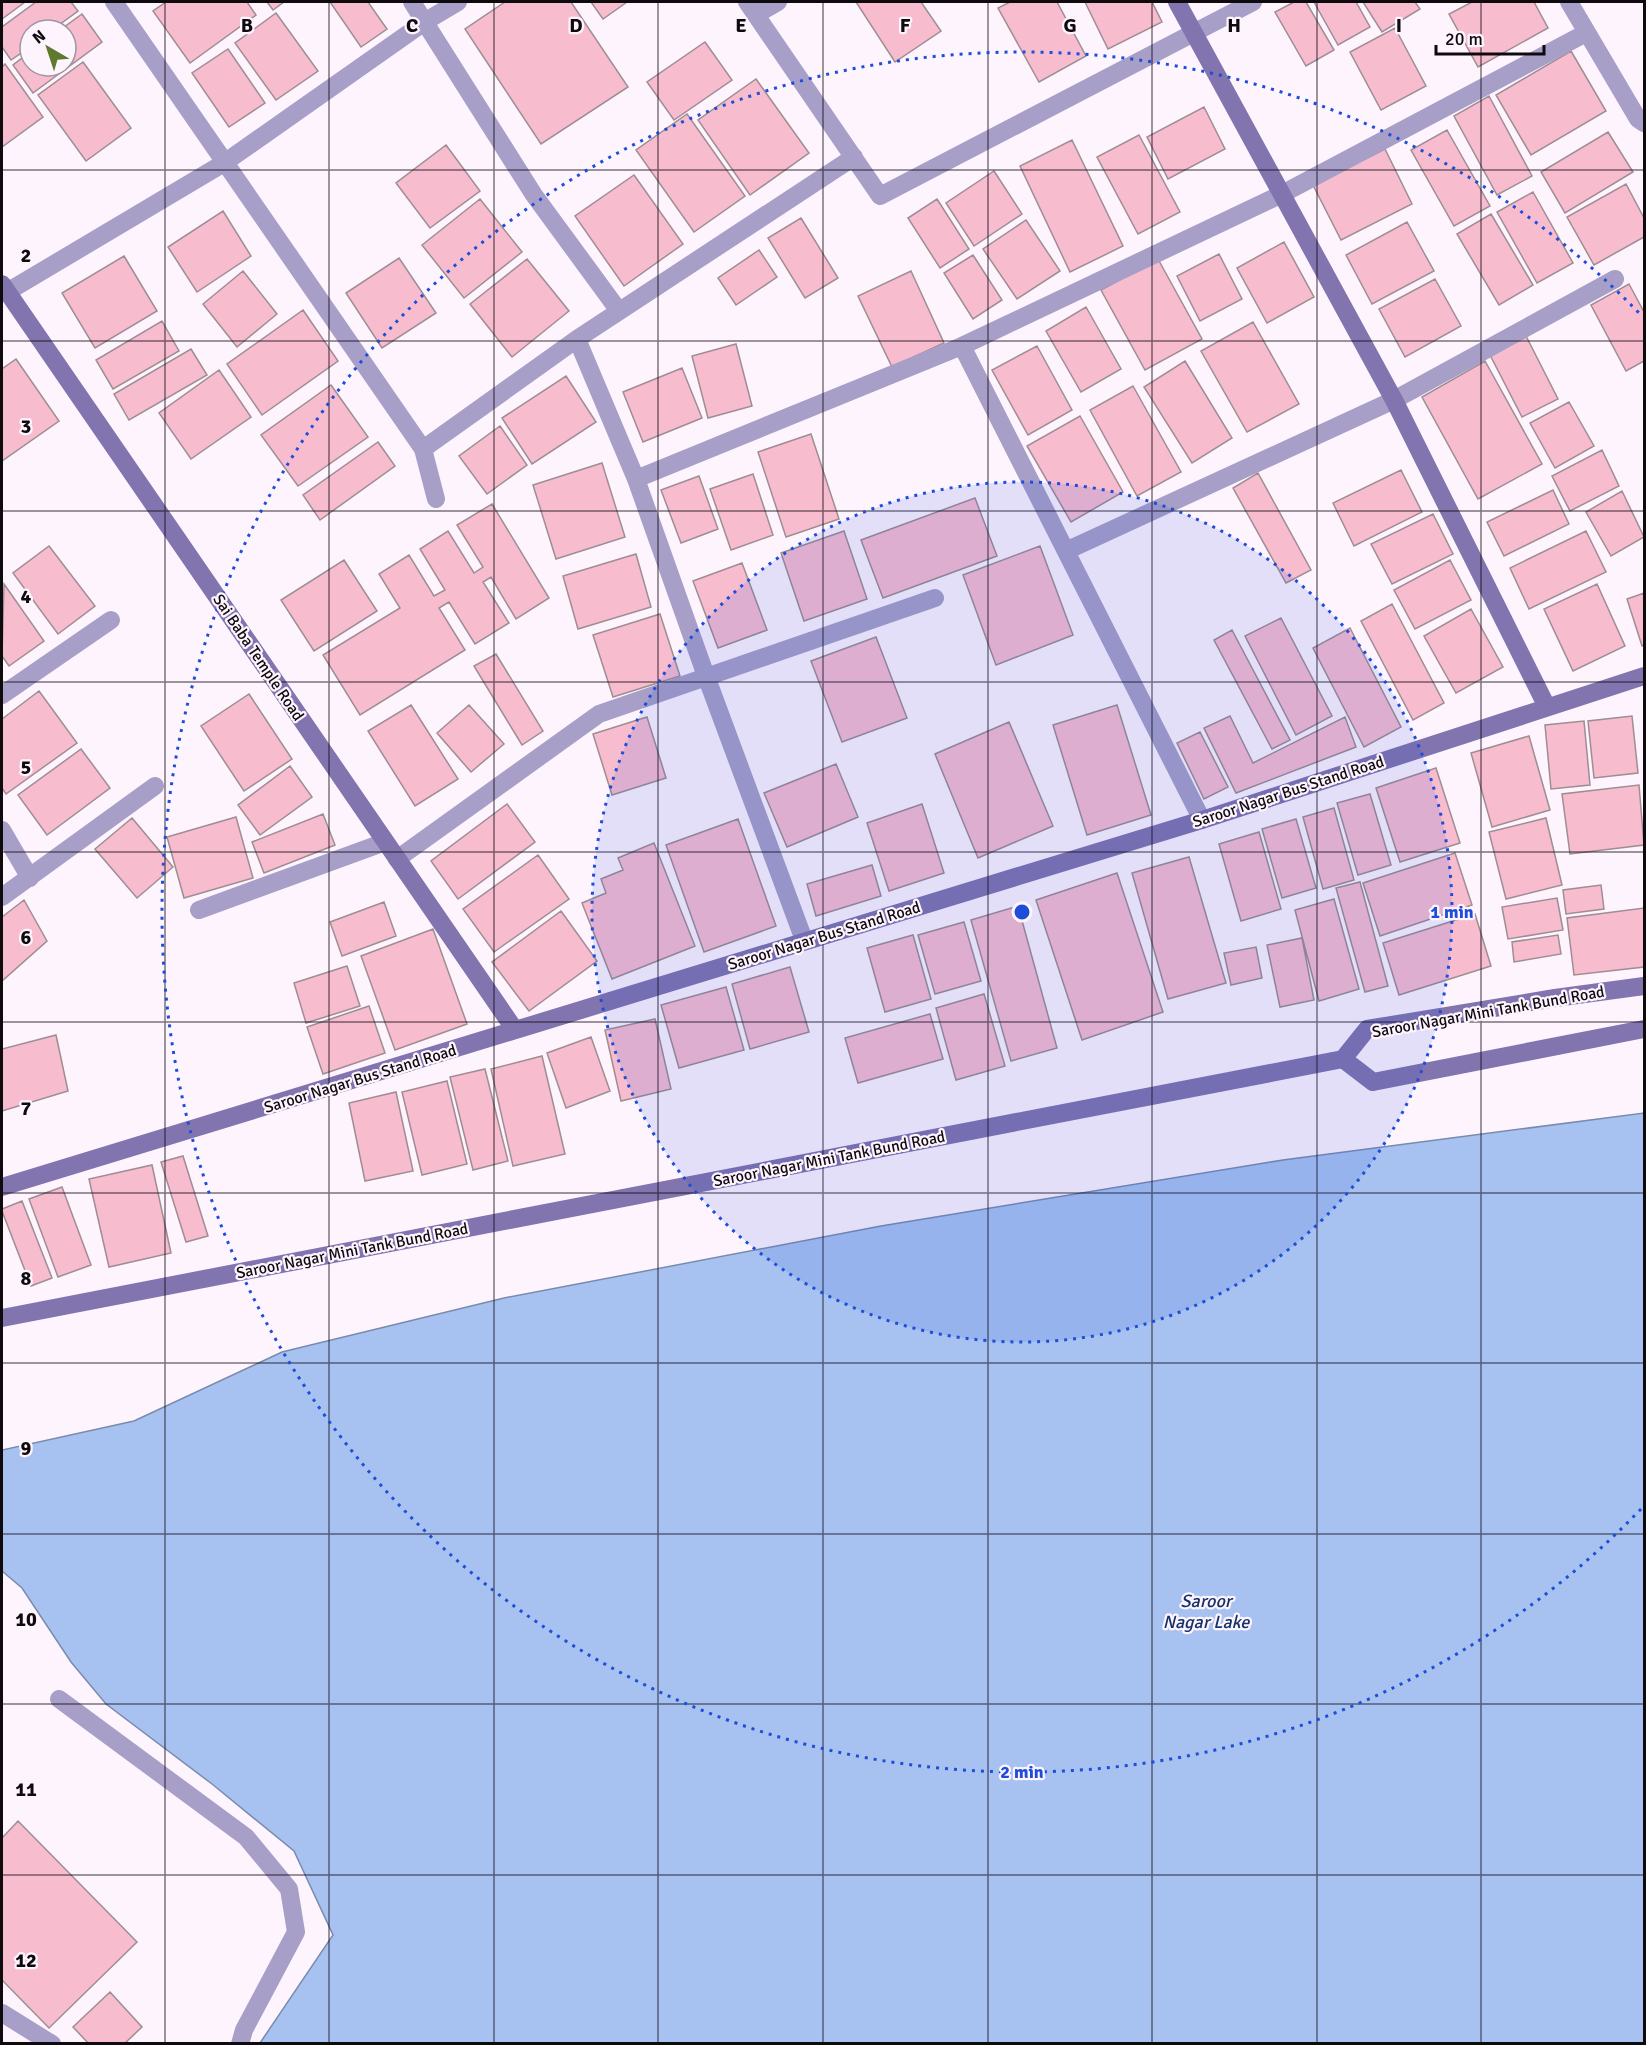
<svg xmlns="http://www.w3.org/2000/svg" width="1646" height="2045" font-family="Signika,sans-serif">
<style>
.water{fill:#a7c2f1;stroke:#798bad;stroke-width:1.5}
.building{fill:#f8bccf;stroke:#9e8d92;stroke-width:1.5}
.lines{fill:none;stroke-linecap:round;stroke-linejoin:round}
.street{stroke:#a79fc8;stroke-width:18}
.secondary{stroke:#8174af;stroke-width:18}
.grid{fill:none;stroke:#0e0a0e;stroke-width:1.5;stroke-opacity:0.55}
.ring{fill:none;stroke:#1d4ed8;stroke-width:3;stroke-dasharray:3 6}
.labels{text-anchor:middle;stroke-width:4.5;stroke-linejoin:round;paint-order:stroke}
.street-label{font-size:16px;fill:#0e0a0e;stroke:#fef4fe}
.water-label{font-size:18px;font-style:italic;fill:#143268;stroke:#fef4fe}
.grid-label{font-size:20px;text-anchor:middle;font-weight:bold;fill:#0e0a0e;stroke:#fef4fe;stroke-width:4.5;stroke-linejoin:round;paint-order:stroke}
.centre{fill:#1d4ed8;stroke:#fef4fe;stroke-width:3}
.ring-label{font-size:18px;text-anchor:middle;font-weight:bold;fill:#1d4ed8;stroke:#fef4fe;stroke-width:4.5;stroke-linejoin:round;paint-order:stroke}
</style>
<rect width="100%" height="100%" fill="#fef4fe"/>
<path class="water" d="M 1644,1113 L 1644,2043 L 260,2043 L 333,1935 L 294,1851 L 212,1784 L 106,1704 L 71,1662 L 22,1588 L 2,1571 L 2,1450 L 134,1421 L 282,1352 L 504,1298 L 881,1226 L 1283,1160 Z"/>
<path class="building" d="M 2,2 L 25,2 L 2,19 Z
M 36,2 L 71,2 L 78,11 L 52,30 L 30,30 L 30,47 L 11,60 L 2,47 L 2,27 Z
M 166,2 L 247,2 L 256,15 L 190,63 L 153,11 Z
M 267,2 L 284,2 L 273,10 Z
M 330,2 L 368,2 L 387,29 L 361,47 Z
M 505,2 L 571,2 L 628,87 L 541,144 L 465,29 Z
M 591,2 L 627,2 L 603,19 Z
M 856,2 L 921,2 L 941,31 L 895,62 Z
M 1010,2 L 1057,2 L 1086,56 L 1039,82 L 998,8 Z
M 1085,2 L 1152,2 L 1162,22 L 1108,49 Z
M 1294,2 L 1306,2 L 1334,50 L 1306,66 L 1275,12 Z
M 1314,2 L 1356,2 L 1370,27 L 1338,45 Z
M 1363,2 L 1415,2 L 1420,9 L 1382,32 Z
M 1472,2 L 1534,2 L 1548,28 L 1478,67 L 1449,14 Z
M 276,13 L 318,71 L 276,100 L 235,43 Z
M 82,14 L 102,42 L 33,93 L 13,65 L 30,52 L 30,66 L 66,66 L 66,30 L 60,30 Z
M 1395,28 L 1426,86 L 1381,110 L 1350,52 Z
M 705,42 L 732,80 L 674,120 L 647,82 Z
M 228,49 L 265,103 L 229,127 L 192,73 Z
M 1571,51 L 1606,111 L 1531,155 L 1496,95 Z
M 83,62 L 131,128 L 86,161 L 38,95 Z
M 5,64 L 43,117 L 2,147 L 2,67 Z
M 756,79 L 809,153 L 750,195 L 698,120 Z
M 1489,96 L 1532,176 L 1497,195 L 1454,116 Z
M 1204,107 L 1225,149 L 1168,179 L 1147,137 Z
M 687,114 L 745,196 L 694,232 L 636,150 Z
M 1447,130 L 1490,206 L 1454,226 L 1411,150 Z
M 1608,132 L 1633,172 L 1565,213 L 1541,172 Z
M 1139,135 L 1180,212 L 1138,234 L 1097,157 Z
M 1072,140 L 1123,246 L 1070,272 L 1020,166 Z
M 446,145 L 480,191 L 430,228 L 396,183 Z
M 1385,149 L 1412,204 L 1341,240 L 1313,185 Z
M 994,171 L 1022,214 L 974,246 L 946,203 Z
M 634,175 L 683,244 L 624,286 L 575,216 Z
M 1626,184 L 1644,218 L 1644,237 L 1594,265 L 1567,217 Z
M 1533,192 L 1573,263 L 1537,283 L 1497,212 Z
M 480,199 L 522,252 L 464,298 L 422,245 Z
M 937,199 L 969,249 L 940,268 L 908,218 Z
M 223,211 L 251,256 L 197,292 L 168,247 Z
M 1491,214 L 1533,285 L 1499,305 L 1457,234 Z
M 801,218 L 838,278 L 805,298 L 768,238 Z
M 1026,220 L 1060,271 L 1017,299 L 983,249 Z
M 1407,222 L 1434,271 L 1372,304 L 1346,255 Z
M 1284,242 L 1314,297 L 1267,323 L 1237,268 Z
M 759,250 L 777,277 L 736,305 L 718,278 Z
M 1219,254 L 1242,299 L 1200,321 L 1177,276 Z
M 973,255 L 1002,300 L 973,319 L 944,273 Z
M 124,256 L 157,311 L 95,348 L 62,293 Z
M 399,258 L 436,313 L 382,348 L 346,293 Z
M 527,259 L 569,311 L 512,357 L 470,304 Z
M 1158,259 L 1202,339 L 1145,370 L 1101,290 Z
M 243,271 L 277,314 L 237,347 L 203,304 Z
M 911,271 L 944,343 L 892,367 L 858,296 Z
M 1435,279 L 1461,326 L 1405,357 L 1379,309 Z
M 1629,284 L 1644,312 L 1644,361 L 1626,371 L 1591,305 Z
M 1086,307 L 1121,369 L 1081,392 L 1046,331 Z
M 303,310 L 338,361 L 262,415 L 227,364 Z
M 162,321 L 179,351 L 113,389 L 96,360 Z
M 1253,322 L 1299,404 L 1247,432 L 1201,351 Z
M 1525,334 L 1558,399 L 1522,417 L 1489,353 Z
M 736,344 L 752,406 L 708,418 L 692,356 Z
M 1037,346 L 1072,410 L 1028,435 L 992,370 Z
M 191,349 L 207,375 L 129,420 L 114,394 Z
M 16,359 L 59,421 L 2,461 L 2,369 Z
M 1185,361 L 1232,438 L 1192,463 L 1144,387 Z
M 1485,361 L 1542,464 L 1478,499 L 1422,397 Z
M 682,368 L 702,418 L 643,442 L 623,392 Z
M 219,370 L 251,417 L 191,459 L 159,413 Z
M 566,376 L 596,422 L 532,464 L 502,418 Z
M 331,385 L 368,437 L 298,486 L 261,435 Z
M 1133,386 L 1181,472 L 1137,496 L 1090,410 Z
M 1569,402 L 1594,446 L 1555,468 L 1530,423 Z
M 1080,416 L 1123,492 L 1071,522 L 1027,446 Z
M 500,426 L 527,465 L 487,494 L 459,456 Z
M 811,434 L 839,519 L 786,537 L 758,452 Z
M 378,442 L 395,466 L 320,520 L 303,495 Z
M 1602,450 L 1619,486 L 1570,511 L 1552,476 Z
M 602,463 L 625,537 L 556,559 L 533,485 Z
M 1401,470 L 1422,512 L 1354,546 L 1333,503 Z
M 1258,473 L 1311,570 L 1286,583 L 1233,488 Z
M 753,474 L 773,535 L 731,550 L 710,489 Z
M 699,476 L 718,529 L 681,543 L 661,490 Z
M 1553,490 L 1569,524 L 1504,556 L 1487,522 Z
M 1622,491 L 1644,537 L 1611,556 L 1586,512 Z
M 975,498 L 997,556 L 883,598 L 861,540 Z
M 492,504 L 549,598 L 516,619 L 491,577 L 483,582 L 509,623 L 475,644 L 449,602 L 439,608 L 465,650 L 360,715 L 323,655 L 400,608 L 379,574 L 409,555 L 434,596 L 445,590 L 420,549 L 448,531 L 474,573 L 483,567 L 457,525 Z
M 1433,514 L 1453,554 L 1392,584 L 1371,544 Z
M 844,531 L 867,599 L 804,621 L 781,553 Z
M 1586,531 L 1606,572 L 1529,609 L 1510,568 Z
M 49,546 L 95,606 L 58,634 L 13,573 Z
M 1040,546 L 1073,635 L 996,665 L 963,575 Z
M 636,554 L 651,607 L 578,629 L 563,576 Z
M 344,560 L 377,611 L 314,651 L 281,600 Z
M 1450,560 L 1471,600 L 1415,629 L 1394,590 Z
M 742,563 L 767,630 L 718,648 L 693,581 Z
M 4,584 L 44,641 L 9,666 L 2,656 Z
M 1597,584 L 1625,646 L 1573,671 L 1544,609 Z
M 1644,593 L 1644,645 L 1642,646 L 1627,599 Z
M 1392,604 L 1444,703 L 1413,720 L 1361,621 Z
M 1471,609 L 1503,667 L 1456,693 L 1424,636 Z
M 660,614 L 680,676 L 613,697 L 593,635 Z
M 1281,618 L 1332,716 L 1296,735 L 1245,636 Z
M 1350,628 L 1401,727 L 1364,747 L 1313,648 Z
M 1232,630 L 1290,740 L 1272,749 L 1214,640 Z
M 876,637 L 907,718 L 842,742 L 811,661 Z
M 496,654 L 543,731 L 522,745 L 474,666 Z
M 39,691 L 77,743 L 6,794 L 2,788 L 2,719 Z
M 249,694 L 292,759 L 244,791 L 201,726 Z
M 411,705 L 458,779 L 415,806 L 368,731 Z
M 469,705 L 504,744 L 471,772 L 437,733 Z
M 1117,705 L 1151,815 L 1087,835 L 1053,725 Z
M 1230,716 L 1253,763 L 1345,717 L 1356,747 L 1236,793 L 1204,728 Z
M 1632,716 L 1638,773 L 1594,778 L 1588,721 Z
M 647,717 L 666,778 L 612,795 L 593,734 Z
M 1584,721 L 1590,785 L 1551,789 L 1545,725 Z
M 1009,722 L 1053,826 L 978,858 L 935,754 Z
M 1200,732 L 1228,787 L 1204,799 L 1177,743 Z
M 1529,736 L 1550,810 L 1492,827 L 1471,753 Z
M 81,749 L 110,788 L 47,835 L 18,795 Z
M 836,764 L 858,817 L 787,847 L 764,793 Z
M 290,766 L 312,797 L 260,835 L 238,805 Z
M 1436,768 L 1460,843 L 1400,862 L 1376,788 Z
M 1639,785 L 1644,845 L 1570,854 L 1562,794 Z
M 1370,794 L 1391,865 L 1358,875 L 1337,803 Z
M 507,804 L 535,842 L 458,899 L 431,861 Z
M 922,804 L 944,873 L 889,891 L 867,823 Z
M 1334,808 L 1354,880 L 1323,889 L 1303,817 Z
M 323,814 L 335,845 L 264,873 L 252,842 Z
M 236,817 L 253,878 L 184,898 L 167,837 Z
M 132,818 L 173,867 L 137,898 L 95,849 Z
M 1546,818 L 1562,885 L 1506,899 L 1489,832 Z
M 738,819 L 776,926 L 704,952 L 666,845 Z
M 1296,819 L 1316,888 L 1282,898 L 1262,829 Z
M 1259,832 L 1281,909 L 1241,921 L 1219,844 Z
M 654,843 L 695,946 L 612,979 L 582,903 L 606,893 L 601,879 L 623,870 L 618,858 Z
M 1455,853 L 1472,905 L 1380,936 L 1363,883 Z
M 538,855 L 569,899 L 494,952 L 463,909 Z
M 1189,857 L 1226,983 L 1168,999 L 1132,873 Z
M 872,865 L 881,896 L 816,916 L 807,884 Z
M 1117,873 L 1163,1012 L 1082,1040 L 1036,900 Z
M 1360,882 L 1388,986 L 1365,992 L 1336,888 Z
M 1601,885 L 1604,909 L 1566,914 L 1563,890 Z
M 1557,898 L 1563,930 L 1508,939 L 1502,907 Z
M 1334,899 L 1359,989 L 1319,1001 L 1295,910 Z
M 24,900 L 47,941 L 2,981 L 2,917 Z
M 384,902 L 396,936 L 342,956 L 330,922 Z
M 1018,906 L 1057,1048 L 1011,1061 L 971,920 Z
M 1644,908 L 1644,967 L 1574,975 L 1567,918 Z
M 561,911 L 597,961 L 529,1011 L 492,962 Z
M 1475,914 L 1491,966 L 1399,995 L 1383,943 Z
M 964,922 L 981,981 L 935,994 L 918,935 Z
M 433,929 L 467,1024 L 395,1050 L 361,956 Z
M 913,935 L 931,999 L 885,1012 L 867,948 Z
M 1558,935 L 1561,954 L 1514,962 L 1512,942 Z
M 1302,938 L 1314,1000 L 1280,1007 L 1267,945 Z
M 1256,947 L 1262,978 L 1231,985 L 1224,953 Z
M 347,966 L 360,1006 L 306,1023 L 294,983 Z
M 790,967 L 809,1032 L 750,1049 L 732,984 Z
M 726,987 L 744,1050 L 679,1068 L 661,1005 Z
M 984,994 L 1005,1066 L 956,1080 L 936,1008 Z
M 369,1006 L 385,1053 L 323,1074 L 307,1027 Z
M 930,1014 L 943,1059 L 858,1083 L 845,1038 Z
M 655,1019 L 671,1089 L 621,1101 L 605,1030 Z
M 56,1035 L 68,1091 L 2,1111 L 2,1049 Z
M 591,1037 L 610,1091 L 566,1108 L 547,1053 Z
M 542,1056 L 565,1154 L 513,1166 L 491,1069 Z
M 485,1069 L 508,1161 L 473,1170 L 450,1077 Z
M 447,1081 L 467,1164 L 422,1175 L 402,1092 Z
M 396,1092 L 413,1171 L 365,1181 L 349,1103 Z
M 183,1156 L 208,1236 L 186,1242 L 161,1162 Z
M 152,1165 L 171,1253 L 109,1267 L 89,1179 Z
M 62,1187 L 91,1265 L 58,1277 L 29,1199 Z
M 22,1201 L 52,1278 L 31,1286 L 2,1211 L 2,1209 Z
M 18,1821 L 137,1942 L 49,2028 L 2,1980 L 2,1838 Z
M 110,1992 L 142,2027 L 124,2044 L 89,2044 L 73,2027 Z"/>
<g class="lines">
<path class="street" d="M 114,2 L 423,449 L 436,499
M 412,2 L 534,195 L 619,311
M 747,2 L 880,196 L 1253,2
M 1569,2 L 1638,119 L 1644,123
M 757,14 L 778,2
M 7,292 L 224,163 L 426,21 L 458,2
M 577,339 L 636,479 L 706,676 L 804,940
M 962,346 L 1202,820
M 423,449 L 577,339 L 854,157
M 636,479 L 962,346 L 1282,194 L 1586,33
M 1068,550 L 1394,400 L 1615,279
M 2,695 L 111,620
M 2,830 L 30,878
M 397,859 L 599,714 L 935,598
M 2,897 L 155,786
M 199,910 L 385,842
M 59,1699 L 246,1837 L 289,1889 L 296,1932 L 244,2030 L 240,2044
M 2,2013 L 52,2044"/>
<path class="secondary" d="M 1177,2 L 1394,400 L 1547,707
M 2,284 L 515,1030
M 1343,1059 L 1373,1082 L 1644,1029
M 2,1187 L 1202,820 L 1644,676
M 2,1318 L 1343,1059 L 1367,1029 L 1555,998 L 1644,986"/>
</g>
<path class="grid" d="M 165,2 L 165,2044M 329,2 L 329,2044M 494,2 L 494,2044M 658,2 L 658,2044M 823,2 L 823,2044M 988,2 L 988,2044M 1152,2 L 1152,2044M 1317,2 L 1317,2044M 1481,2 L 1481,2044M 2,170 L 1644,170M 2,341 L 1644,341M 2,511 L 1644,511M 2,682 L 1644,682M 2,852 L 1644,852M 2,1022 L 1644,1022M 2,1193 L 1644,1193M 2,1363 L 1644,1363M 2,1534 L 1644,1534M 2,1704 L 1644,1704M 2,1875 L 1644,1875"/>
<circle cx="1022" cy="912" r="430" fill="#1d4ed8" fill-opacity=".12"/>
<g class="ring">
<circle cx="1022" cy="912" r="430"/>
<path d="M1641 1509A860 860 0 1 1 1641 315"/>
</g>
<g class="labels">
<g class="street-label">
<text transform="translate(259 657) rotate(56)" y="6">Sai Baba Temple Road</text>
<text transform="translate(1288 791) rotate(-18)" y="6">Saroor Nagar Bus Stand Road</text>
<text transform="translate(824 935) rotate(-17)" y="6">Saroor Nagar Bus Stand Road</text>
<text transform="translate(1488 1011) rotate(-10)" y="6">Saroor Nagar Mini Tank Bund Road</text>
<text transform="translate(360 1078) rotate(-17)" y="6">Saroor Nagar Bus Stand Road</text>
<text transform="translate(829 1158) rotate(-11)" y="6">Saroor Nagar Mini Tank Bund Road</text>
<text transform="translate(352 1250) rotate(-11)" y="6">Saroor Nagar Mini Tank Bund Road</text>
</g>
<g class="water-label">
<text x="1206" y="1607">Saroor<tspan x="1206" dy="21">Nagar Lake</tspan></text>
</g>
</g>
<g class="grid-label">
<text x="247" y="32">B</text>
<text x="412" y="32">C</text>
<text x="576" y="32">D</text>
<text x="741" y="32">E</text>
<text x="905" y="32">F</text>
<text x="1070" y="32">G</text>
<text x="1234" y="32">H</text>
<text x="1399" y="32">I</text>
<text x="26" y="262">2</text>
<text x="26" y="433">3</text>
<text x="26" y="603">4</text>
<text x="26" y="774">5</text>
<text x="26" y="944">6</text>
<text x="26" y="1115">7</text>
<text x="26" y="1285">8</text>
<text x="26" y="1455">9</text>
<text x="26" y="1626">10</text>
<text x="26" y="1796">11</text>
<text x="26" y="1967">12</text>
</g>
<circle cx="1022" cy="912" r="9" class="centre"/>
<g class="ring-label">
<text x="1452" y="918">1 min</text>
<text x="1022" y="1778">2 min</text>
</g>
<rect width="1646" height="2045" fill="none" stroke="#0e0a0e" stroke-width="6"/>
<g transform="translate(48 48) rotate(321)"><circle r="28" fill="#fef4fe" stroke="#9e969e" stroke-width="1.5"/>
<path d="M0-4.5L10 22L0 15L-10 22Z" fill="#5e7a2e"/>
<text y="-9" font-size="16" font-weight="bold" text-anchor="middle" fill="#0e0a0e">N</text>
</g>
<path d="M1436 45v9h108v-9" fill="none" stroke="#0e0a0e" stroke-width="3"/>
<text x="1445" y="45" font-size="18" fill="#0e0a0e" stroke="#fef4fe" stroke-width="4.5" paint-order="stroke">20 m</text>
</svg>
